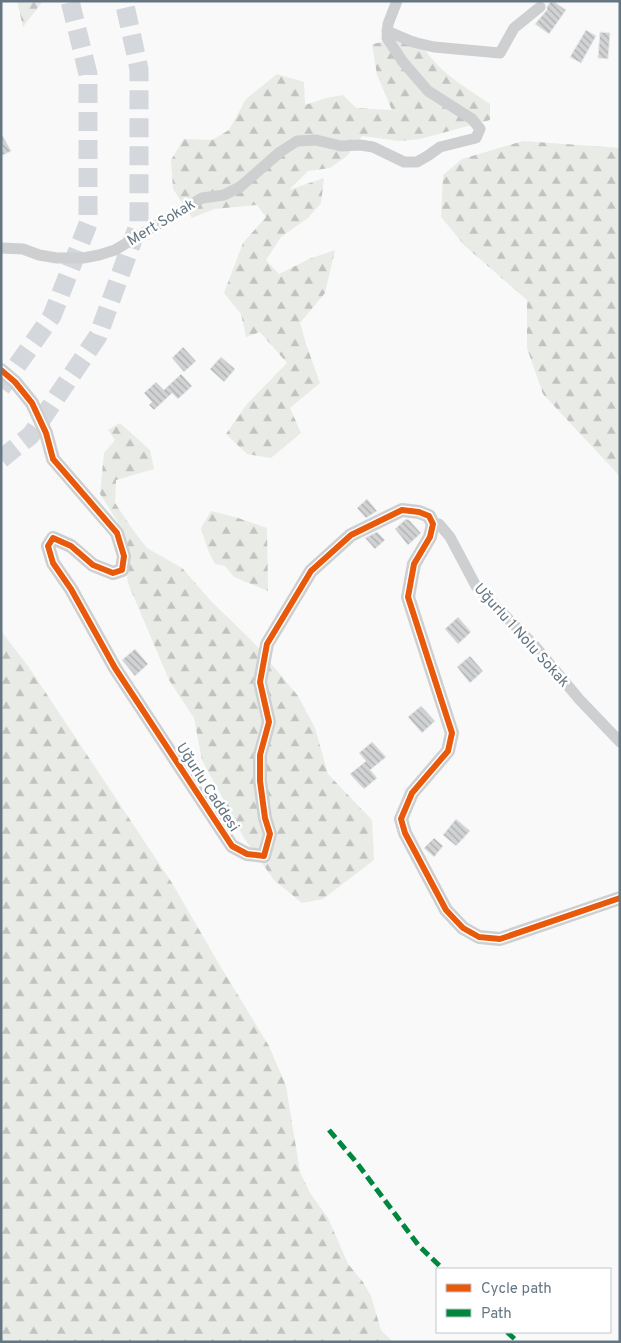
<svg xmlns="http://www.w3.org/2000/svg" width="621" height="1343" font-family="Overpass,sans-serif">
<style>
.forest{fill:url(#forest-firs)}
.building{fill:url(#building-back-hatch);stroke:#e8e8e8}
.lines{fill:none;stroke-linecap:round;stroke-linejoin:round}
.primary-tunnel{stroke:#d4d8dc;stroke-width:19;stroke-dasharray:19 9;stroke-linecap:butt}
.minor{stroke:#cecfd0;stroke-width:11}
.tertiary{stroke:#cecfd0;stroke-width:14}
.quiet{stroke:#00873e;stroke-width:5;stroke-dasharray:10 5;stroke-linecap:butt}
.cycleway-casing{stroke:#fff;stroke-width:9}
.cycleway{stroke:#e8590c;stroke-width:6}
.labels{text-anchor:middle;stroke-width:5;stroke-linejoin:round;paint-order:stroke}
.street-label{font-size:15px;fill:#657683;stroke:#fff}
</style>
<defs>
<pattern id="forest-firs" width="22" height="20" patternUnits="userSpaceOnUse" patternTransform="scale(1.25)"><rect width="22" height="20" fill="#e8ebe6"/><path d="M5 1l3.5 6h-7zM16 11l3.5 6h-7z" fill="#c0c3c0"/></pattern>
<pattern id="building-back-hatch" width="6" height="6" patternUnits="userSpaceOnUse" patternTransform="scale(1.25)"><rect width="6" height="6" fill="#d0d2d3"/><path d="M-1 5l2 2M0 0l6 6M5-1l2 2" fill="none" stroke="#acafb1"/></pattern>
</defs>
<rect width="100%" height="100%" fill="#f9f9f9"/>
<path class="forest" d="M 17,1 L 43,1 L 23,27 Z
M 416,36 C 435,70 459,83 490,104 L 490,120 L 420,139 L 399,141 L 362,136 L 347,156 L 330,168 L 308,171 L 289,190 L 324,178 L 321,203 L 308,218 L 281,237 L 266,260 L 279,274 L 309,259 L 335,250 L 325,293 L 300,323 L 306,344 L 320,383 L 290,408 L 301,433 L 271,458 L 247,454 L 226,434 L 247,404 L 287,363 L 260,332 L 246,337 L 241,314 L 224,293 L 243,243 L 266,217 L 257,205 L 214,209 L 192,218 L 173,189 L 171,160 L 184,139 L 212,140 L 229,130 L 246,99 L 277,74 L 304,82 L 305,105 L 326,98 L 343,95 L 356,108 L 392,110 L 377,75 L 372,44 Z
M 523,141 L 620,148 L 620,478 L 616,472 L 543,394 L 527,348 L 527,300 L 465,246 L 441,217 L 443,175 L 462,159 Z
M 120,423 L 150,450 L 154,469 L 116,480 L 115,503 L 133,530 L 147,548 L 182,568 L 211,601 L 255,644 L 298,696 L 315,728 L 328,774 L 372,820 L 374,860 L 323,899 L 302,903 L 274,880 L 244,838 L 202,760 L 194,718 L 169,680 L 128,583 L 121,527 L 100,494 L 104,453 L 115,440 L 108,430 Z
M 211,511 L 238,518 L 267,528 L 268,591 L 234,577 L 225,566 L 215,564 L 208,550 L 201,528 Z
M 1,631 L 28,666 L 172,883 L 219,964 L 269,1046 L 286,1086 L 300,1172 L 310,1193 L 328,1218 L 348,1264 L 363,1282 L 371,1296 L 381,1330 L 393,1342 L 1,1342 Z"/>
<path class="building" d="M 551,1 L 553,1 L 566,10 L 549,34 L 535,24 L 547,10 L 547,7 Z
M 586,30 L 596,36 L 581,63 L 570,57 Z
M 600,32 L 610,33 L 608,59 L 598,58 Z
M 1,133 L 11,151 L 1,156 Z
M 183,347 L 196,361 L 184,372 L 172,358 Z
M 221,357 L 235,369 L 224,382 L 210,369 Z
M 181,374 L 192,386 L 178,399 L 172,393 L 154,410 L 149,405 L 152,402 L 144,393 L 156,382 L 164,390 Z
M 367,499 L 377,511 L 366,518 L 357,508 Z
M 406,519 L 409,520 L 421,533 L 408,545 L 395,529 Z
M 377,532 L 385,540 L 375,549 L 365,538 Z
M 458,617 L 471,632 L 458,644 L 445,629 Z
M 135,649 L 148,664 L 135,676 L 122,660 Z
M 470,656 L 483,671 L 470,683 L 457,667 Z
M 421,706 L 435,721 L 422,733 L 408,717 Z
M 372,742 L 386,757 L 370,770 L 377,778 L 364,789 L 350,774 L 366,761 L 359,753 Z
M 456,819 L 470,831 L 456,846 L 443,835 Z
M 434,838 L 443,846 L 434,857 L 424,848 Z"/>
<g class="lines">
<path class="primary-tunnel" d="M 1,388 L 52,316 L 88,224 L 88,74 L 70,1
M 1,459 L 31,435 L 98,336 L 139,223 L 139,69 L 124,1"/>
<path class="minor" d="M 387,31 L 413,42 L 434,47 L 500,53 L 514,28 L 540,7
M 1,248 L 23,249 L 39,255 L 57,258 L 83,258 L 99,255 L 115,250 L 202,198 L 224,195 L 240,187 L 280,152 L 297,141 L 316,140 L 341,146 L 360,145 L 373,147 L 404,162 L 417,162 L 429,155 L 440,147 L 476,138 L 480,129 L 472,119 L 428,91 L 403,62 L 387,38 L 388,24 L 397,1
M 433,524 L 439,524 L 450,537 L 476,586 L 534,645 L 579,699 L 620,742"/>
<path class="tertiary" d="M 1,370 L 15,382 L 32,403 L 46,433 L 53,459 L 117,533 L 124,556 L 122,570 L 113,573 L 93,565 L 71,546 L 53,538 L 48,546 L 53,563 L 71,589 L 115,668 L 232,846 L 247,854 L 264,856 L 270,834 L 265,818 L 260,781 L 260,755 L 269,722 L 260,682 L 267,644 L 311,571 L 351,535 L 402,510 L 419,512 L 429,516 L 433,524 L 430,537 L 414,564 L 408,597 L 452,733 L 448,751 L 412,793 L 401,819 L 405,833 L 446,910 L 463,928 L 479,937 L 500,939 L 620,898"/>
<path class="quiet" d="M 329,1130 L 357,1163 L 419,1246 L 443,1269
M 507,1332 L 518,1342"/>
<defs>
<path id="cycleway" d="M 1,370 L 15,382 L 32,403 L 46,433 L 53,459 L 117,533 L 124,556 L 122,570 L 113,573 L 93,565 L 71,546 L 53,538 L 48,546 L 53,563 L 71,589 L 115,668 L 232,846 L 247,854 L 264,856 L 270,834 L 265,818 L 260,781 L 260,755 L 269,722 L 260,682 L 267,644 L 311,571 L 351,535 L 402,510 L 419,512 L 429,516 L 433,524 L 430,537 L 414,564 L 408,597 L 452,733 L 448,751 L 412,793 L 401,819 L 405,833 L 446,910 L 463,928 L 479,937 L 500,939 L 620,898"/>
</defs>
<use href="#cycleway" class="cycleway-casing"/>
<use href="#cycleway" class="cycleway"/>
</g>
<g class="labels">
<g class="street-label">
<text transform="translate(161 222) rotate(-31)" y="5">Mert Sokak</text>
<text transform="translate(522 635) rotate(48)" y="5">Uğurlu 1 Nolu Sokak</text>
<text transform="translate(208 787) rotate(57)" y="5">Uğurlu Caddesi</text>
</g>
</g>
<rect width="621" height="1343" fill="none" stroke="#657683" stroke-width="5"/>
<rect x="436" y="1268" width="175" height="65" fill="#ffffff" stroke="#c1c8cd"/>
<rect x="446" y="1284" width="25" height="8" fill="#e8590c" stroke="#c1c8cd"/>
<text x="481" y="1293" font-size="15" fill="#657683">Cycle path</text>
<rect x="446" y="1309" width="25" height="8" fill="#00873e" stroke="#c1c8cd"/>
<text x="481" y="1318" font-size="15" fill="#657683">Path</text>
</svg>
